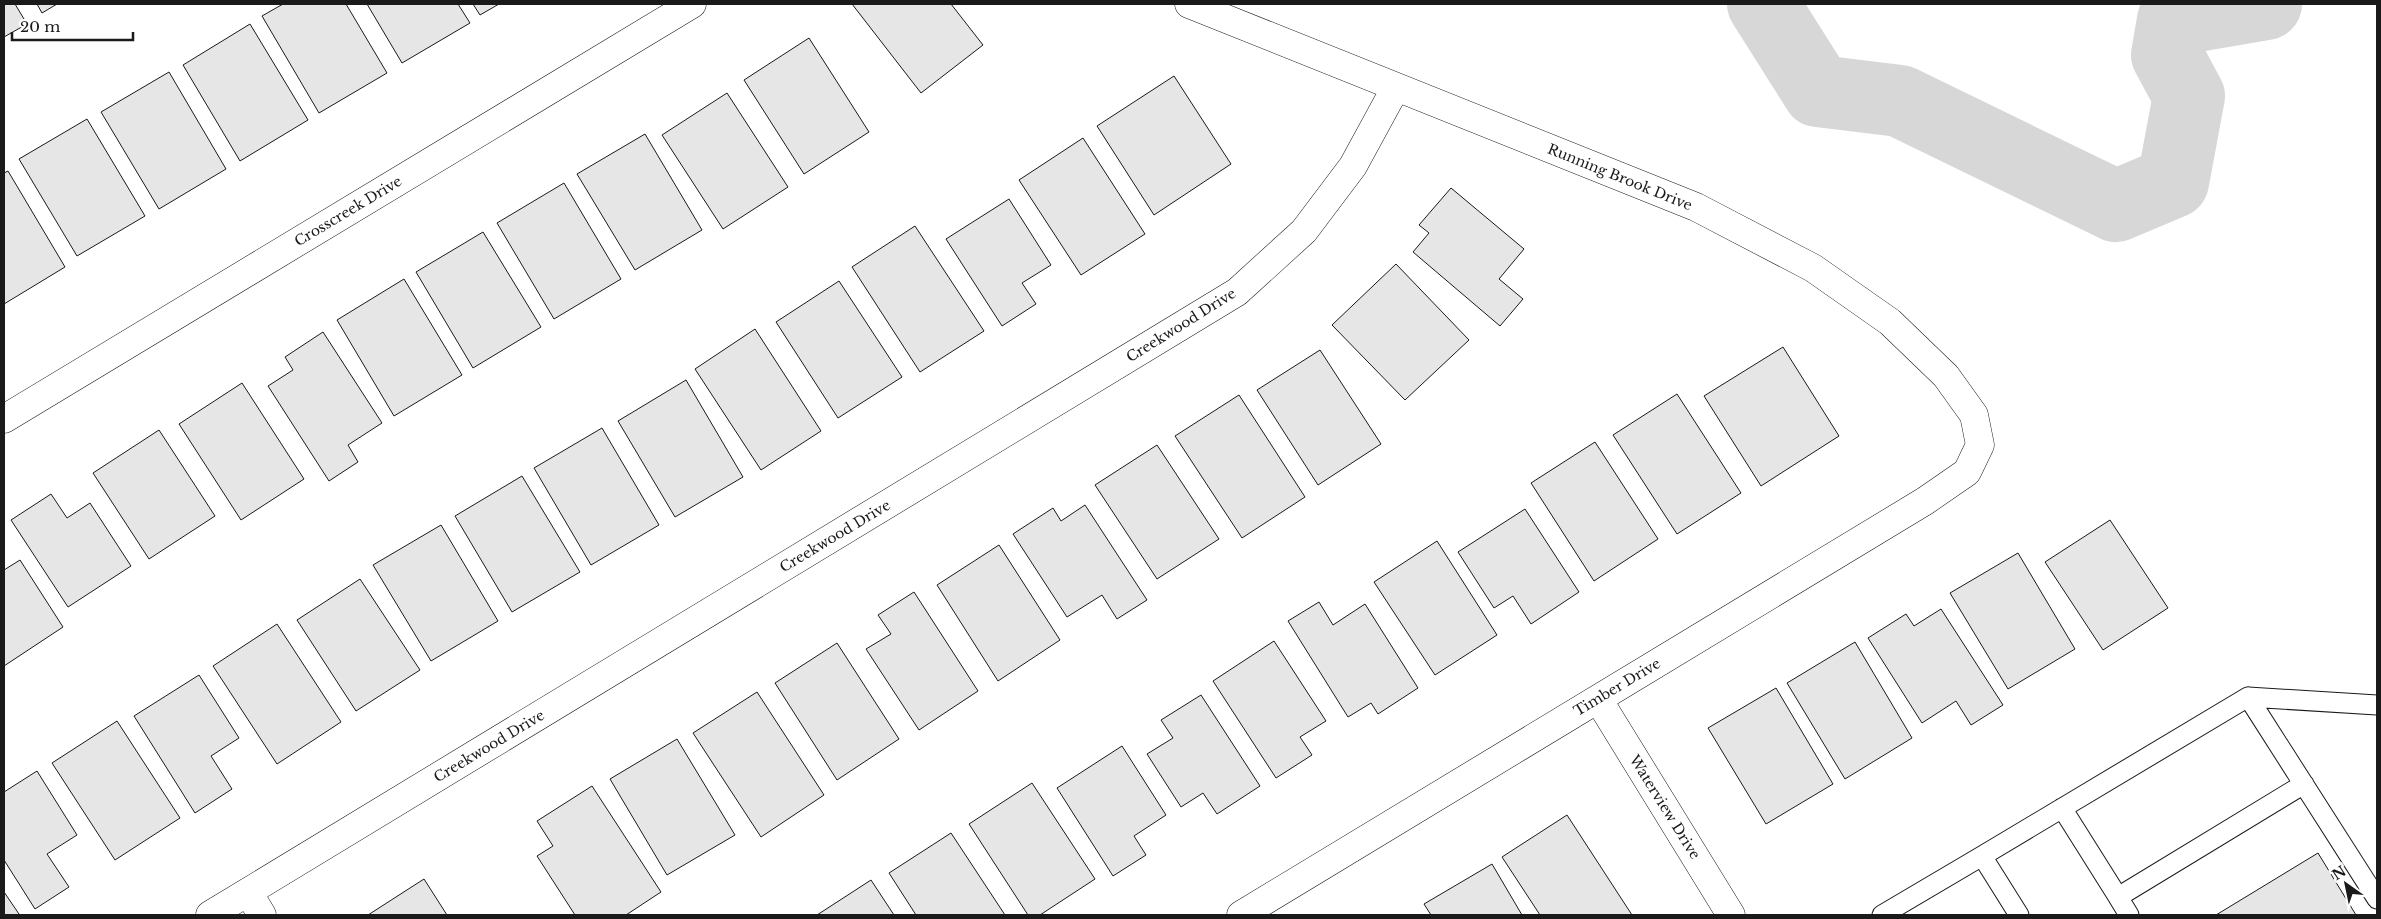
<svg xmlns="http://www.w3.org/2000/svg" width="2381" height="919" font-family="'Libre Baskerville',serif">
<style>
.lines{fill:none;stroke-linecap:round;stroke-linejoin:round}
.river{stroke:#d7d7d7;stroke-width:72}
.building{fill:#e6e6e6;stroke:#1a1a1a}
.lane-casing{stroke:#1a1a1a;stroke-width:21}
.street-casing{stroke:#1a1a1a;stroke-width:29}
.lane{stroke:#fff;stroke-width:19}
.street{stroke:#fff;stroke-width:28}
.labels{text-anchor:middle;stroke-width:4;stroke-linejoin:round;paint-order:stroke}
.street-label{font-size:14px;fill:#1a1a1a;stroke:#fff}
</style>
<rect width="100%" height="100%" fill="#fff"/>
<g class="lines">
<path class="river" d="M 1763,4 L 1818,91 L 1900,101 L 2116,206 L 2173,182 L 2189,96 L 2167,55 L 2173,20 L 2266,4"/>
</g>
<path class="building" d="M 4,4 L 15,4 L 27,24 L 4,37 Z
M 37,4 L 57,4 L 42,13 Z
M 283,4 L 346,4 L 387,73 L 319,113 L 262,16 Z
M 367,4 L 458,4 L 470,23 L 402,63 Z
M 473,4 L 499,4 L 480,15 Z
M 852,4 L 951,4 L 983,45 L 921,93 Z
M 250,24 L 308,120 L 240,161 L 183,65 Z
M 809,38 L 869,132 L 804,174 L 744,80 Z
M 169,72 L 226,169 L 159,209 L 101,112 Z
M 1174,76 L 1231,164 L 1154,215 L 1097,126 Z
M 727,93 L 788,187 L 723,229 L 662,135 Z
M 87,119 L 145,216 L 77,256 L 19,159 Z
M 645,134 L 702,230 L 635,270 L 577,174 Z
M 1083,138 L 1145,234 L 1081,275 L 1019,180 Z
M 8,171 L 65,267 L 4,304 L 4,173 Z
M 564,183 L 621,279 L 554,319 L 497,223 Z
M 1451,188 L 1524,249 L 1499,279 L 1523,299 L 1500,326 L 1413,252 L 1429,233 L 1419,225 Z
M 1009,199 L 1051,265 L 1022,283 L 1036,304 L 1002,326 L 946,239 Z
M 915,226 L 984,331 L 920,372 L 852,267 Z
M 483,232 L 541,327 L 473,368 L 416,272 Z
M 1396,264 L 1469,340 L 1405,400 L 1332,325 Z
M 404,279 L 462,375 L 394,416 L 337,320 Z
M 839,281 L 902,377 L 838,418 L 776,322 Z
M 755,329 L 821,431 L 761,470 L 695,369 Z
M 323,332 L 382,423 L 348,445 L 358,462 L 329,481 L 268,386 L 293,370 L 285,357 Z
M 1783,347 L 1839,436 L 1761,486 L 1704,396 Z
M 1320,350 L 1381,444 L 1318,485 L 1257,390 Z
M 686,380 L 743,477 L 675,517 L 618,421 Z
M 242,383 L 304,479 L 241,520 L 179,424 Z
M 1677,394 L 1741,493 L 1677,534 L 1613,435 Z
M 1239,395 L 1305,497 L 1242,538 L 1175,436 Z
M 602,428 L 659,525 L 591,565 L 534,468 Z
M 159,430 L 215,516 L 149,559 L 93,473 Z
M 1595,442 L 1658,539 L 1594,581 L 1531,483 Z
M 1157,445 L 1219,539 L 1157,579 L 1095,485 Z
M 522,476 L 580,572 L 512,612 L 455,516 Z
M 51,494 L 67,518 L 90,503 L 131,566 L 68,607 L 11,520 Z
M 1085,505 L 1147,600 L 1117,619 L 1102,595 L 1067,617 L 1013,534 L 1053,508 L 1061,521 Z
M 1525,509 L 1579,592 L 1531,624 L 1513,596 L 1494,608 L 1458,552 Z
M 2110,520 L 2168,608 L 2103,650 L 2045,562 Z
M 441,525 L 498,621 L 431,661 L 373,565 Z
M 1437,541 L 1497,635 L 1435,675 L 1374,582 Z
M 999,545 L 1060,640 L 998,681 L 937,585 Z
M 2018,553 L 2075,649 L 2008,689 L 1950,593 Z
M 20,560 L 63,627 L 4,666 L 4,570 Z
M 360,579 L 420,670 L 356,711 L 297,620 Z
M 914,592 L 978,691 L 919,730 L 866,649 L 891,634 L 878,615 Z
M 1319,602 L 1333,625 L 1365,604 L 1418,688 L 1378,714 L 1371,703 L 1348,717 L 1288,621 Z
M 1941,609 L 2003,705 L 1971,725 L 1956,701 L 1922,723 L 1868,638 L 1906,614 L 1914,626 Z
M 277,624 L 341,722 L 277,764 L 213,666 Z
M 1274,641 L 1326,721 L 1300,737 L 1312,755 L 1276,778 L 1213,681 Z
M 1855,642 L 1912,738 L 1845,779 L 1787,683 Z
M 837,643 L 899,739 L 837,780 L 775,683 Z
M 199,675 L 239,738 L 211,756 L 232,789 L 195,813 L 134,716 Z
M 1776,688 L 1833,784 L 1766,824 L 1708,728 Z
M 757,692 L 824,795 L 761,837 L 693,733 Z
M 1201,695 L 1260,786 L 1217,814 L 1203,793 L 1181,807 L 1147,754 L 1173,738 L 1161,720 Z
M 117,721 L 180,818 L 115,860 L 52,763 Z
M 677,739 L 735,835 L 667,875 L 610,779 Z
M 1122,746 L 1166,815 L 1134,836 L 1146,855 L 1113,876 L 1057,788 Z
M 37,771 L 77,835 L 47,854 L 69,887 L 35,909 L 4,860 L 4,792 Z
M 1032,783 L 1095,879 L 1040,915 L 1028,915 L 969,824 Z
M 592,786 L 661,892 L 626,915 L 575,915 L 537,856 L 553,846 L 537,821 Z
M 1567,815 L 1632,915 L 1540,915 L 1502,857 Z
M 951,833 L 1005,915 L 916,915 L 889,873 Z
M 2318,853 L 2356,915 L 2216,915 Z
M 1492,864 L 1522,915 L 1431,915 L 1424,904 Z
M 424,879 L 447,915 L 368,915 Z
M 871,880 L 894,915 L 817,915 Z
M 4,892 L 19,914 L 17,915 L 4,915 Z"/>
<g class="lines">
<defs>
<path id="lane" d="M 2248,697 L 2377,899
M 2062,808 L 2118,897 L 2304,784
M 1982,856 L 2248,697 L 2377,705
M 2118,897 L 2129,915
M 1882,915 L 1982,856 L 2019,915"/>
<path id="street" d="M 1189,4 L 1696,207 L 1813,268 L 1890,322 L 1946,376 L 1974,415 L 1980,445 L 1967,472 L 1925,501 L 1241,915
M 4,419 L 692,4
M 1598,699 L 1731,915
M 248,892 L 262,915
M 210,915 L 1237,292 L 1304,231 L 1353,166 L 1396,87"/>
</defs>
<use href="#lane" class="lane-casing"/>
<use href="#street" class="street-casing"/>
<use href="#lane" class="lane"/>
<use href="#street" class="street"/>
</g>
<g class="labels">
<g class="street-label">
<text transform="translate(1620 177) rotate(22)" y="5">Running Brook Drive</text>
<text transform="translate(348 211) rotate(-31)" y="5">Crosscreek Drive</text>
<text transform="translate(1181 325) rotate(-32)" y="5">Creekwood Drive</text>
<text transform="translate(835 536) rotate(-31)" y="5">Creekwood Drive</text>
<text transform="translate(1617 687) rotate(-31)" y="5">Timber Drive</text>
<text transform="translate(489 746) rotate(-31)" y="5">Creekwood Drive</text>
<text transform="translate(1665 807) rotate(58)" y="5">Waterview Drive</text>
</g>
</g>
<rect width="2381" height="919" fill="none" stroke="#1a1a1a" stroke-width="10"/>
<g transform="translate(2346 884) rotate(327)" stroke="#ffffff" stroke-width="4" paint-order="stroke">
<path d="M0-4L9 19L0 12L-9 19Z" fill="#1a1a1a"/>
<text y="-8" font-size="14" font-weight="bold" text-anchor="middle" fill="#1a1a1a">N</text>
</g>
<path d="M12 32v8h121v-8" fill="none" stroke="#1a1a1a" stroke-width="2.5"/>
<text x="20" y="32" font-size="15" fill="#1a1a1a" stroke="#ffffff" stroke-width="4" paint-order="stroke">20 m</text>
</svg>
